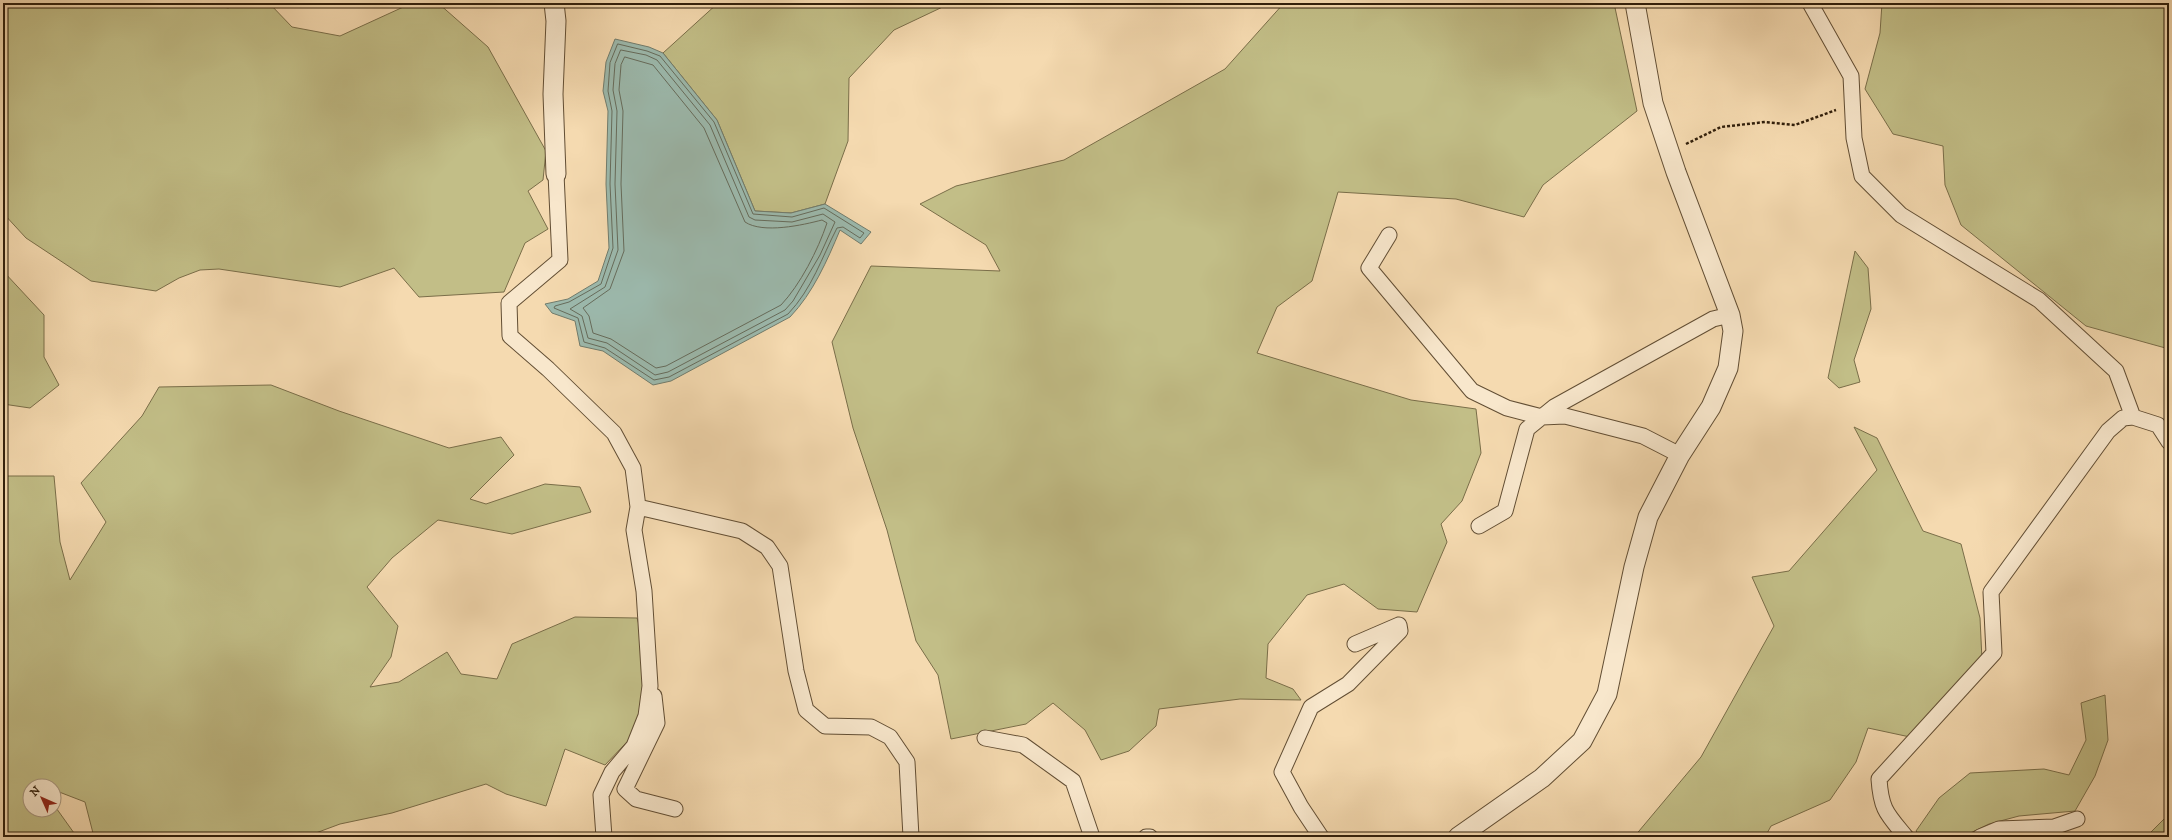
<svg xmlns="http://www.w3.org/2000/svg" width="2172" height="840" font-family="'IM FELL DW Pica',serif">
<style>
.green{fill:#c2be87;stroke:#7a6e49}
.water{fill:#9cbaae;stroke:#717c6d}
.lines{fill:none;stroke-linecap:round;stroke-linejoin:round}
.shore{stroke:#666c5c;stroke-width:1}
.minor-casing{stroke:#624e34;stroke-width:17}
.tertiary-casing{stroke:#624e34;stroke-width:21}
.path{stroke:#311f0b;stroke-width:2.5;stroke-dasharray:3 2;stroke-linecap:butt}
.minor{stroke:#f8e7cc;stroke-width:15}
.tertiary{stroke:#f8e7cc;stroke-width:19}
</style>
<rect width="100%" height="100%" fill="#f5dab0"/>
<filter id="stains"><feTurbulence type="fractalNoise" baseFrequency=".005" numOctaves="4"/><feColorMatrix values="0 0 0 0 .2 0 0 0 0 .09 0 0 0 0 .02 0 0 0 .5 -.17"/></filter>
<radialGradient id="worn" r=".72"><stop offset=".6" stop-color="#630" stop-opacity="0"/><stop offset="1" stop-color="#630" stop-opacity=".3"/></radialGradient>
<path class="green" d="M 3,3 L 209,3 L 228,8 L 240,3 L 269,3 L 292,27 L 340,36 L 412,3 L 438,3 L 488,47 L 546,151 L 543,180 L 528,191 L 548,229 L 525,243 L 504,292 L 419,297 L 394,268 L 340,287 L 219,269 L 200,270 L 179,278 L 156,291 L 91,281 L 26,238 L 3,213 Z
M 718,3 L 951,3 L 894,30 L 849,78 L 848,141 L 825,204 L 791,213 L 755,211 L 717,120 L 663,53 Z
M 1284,3 L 1614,3 L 1637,111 L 1543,185 L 1524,217 L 1456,199 L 1338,192 L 1312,281 L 1277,307 L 1257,353 L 1411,400 L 1476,409 L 1481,453 L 1462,501 L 1441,524 L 1447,542 L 1417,612 L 1378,609 L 1344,584 L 1307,595 L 1268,644 L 1266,678 L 1293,689 L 1301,700 L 1240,699 L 1159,709 L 1156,726 L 1129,751 L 1101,760 L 1085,730 L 1053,703 L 1026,724 L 951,739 L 938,675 L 916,641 L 887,530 L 853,428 L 832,342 L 871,266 L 1000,271 L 986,245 L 920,204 L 956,186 L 1064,160 L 1225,69 Z
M 1882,3 L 2169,3 L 2169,349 L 2086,326 L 1961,225 L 1945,185 L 1943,146 L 1893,134 L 1865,89 L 1880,33 Z
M 1855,251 L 1868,268 L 1871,309 L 1854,360 L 1860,382 L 1839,388 L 1828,378 Z
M 3,271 L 44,315 L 44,357 L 59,385 L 30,408 L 3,404 Z
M 271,385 L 339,411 L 449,448 L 501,437 L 514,455 L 470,499 L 486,504 L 545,484 L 580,487 L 591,512 L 512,534 L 438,520 L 392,558 L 367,587 L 398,626 L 391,657 L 370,687 L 399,682 L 447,652 L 461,674 L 497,679 L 512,644 L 575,617 L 637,618 L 653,671 L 641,748 L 625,744 L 605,765 L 565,749 L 546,806 L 506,794 L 486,784 L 392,813 L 340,824 L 305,837 L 94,837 L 85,802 L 54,790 L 54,786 L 30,786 L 30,810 L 54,810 L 54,805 L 74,833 L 71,837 L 3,837 L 3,476 L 54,476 L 60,542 L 70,580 L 106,522 L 81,483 L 142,416 L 159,387 Z
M 1854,427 L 1877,438 L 1923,531 L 1961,544 L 1980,618 L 1982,660 L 1910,737 L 1868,728 L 1856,762 L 1830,800 L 1771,826 L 1765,837 L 1634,837 L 1701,757 L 1774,626 L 1752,577 L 1789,571 L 1877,470 Z
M 2105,695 L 2108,740 L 2095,776 L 2075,811 L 2019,816 L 1989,824 L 1962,837 L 1921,837 L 1916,831 L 1939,798 L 1970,773 L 2044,769 L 2069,775 L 2086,740 L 2081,703 Z
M 2169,814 L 2169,837 L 2146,837 Z"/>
<path class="water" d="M 615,39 L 649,47 L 663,53 L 717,120 L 755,211 L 791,213 L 825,204 L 871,232 L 861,244 L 840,230 C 827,261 813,293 790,317 L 671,381 L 653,385 L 603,351 L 580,346 L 575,321 L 552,313 L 545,304 L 568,299 L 598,281 L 609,248 L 606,184 L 608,111 L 603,91 L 606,62 Z"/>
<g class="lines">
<path class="shore" d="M 618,44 L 647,51 L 660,56 L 714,122 L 753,214 L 792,217 L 824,208 L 864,233 L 860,238 L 843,227 L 837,228 C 822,257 812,289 788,314 L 669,377 L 654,380 L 605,348 L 584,342 L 578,318 L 554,308 L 555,306 L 569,302 L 601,284 L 613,248 L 610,184 L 612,111 L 608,91 L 610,63 Z
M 621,50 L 646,55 L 657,60 L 710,125 L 749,217 L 755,220 L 792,222 L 823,214 L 835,222 L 820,255 L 793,301 L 785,310 L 668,372 L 655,375 L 607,343 L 588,338 L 582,316 L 570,309 L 605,287 L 618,250 L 615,184 L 617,111 L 613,90 L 615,64 Z
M 625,57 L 653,65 L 704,128 L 745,222 C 763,234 803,225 822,220 L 827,223 C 818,250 800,285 781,305 L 666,366 L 656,368 L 611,339 L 593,333 L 589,316 L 583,308 L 610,289 L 624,251 L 621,184 L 623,111 L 619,90 L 621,65 Z"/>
<defs>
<path id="minor" d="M 1810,3 L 1851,76 L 1854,138 L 1862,176 L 1901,215 L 2039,300 L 2116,371 L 2133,417
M 556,174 L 560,260 L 509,303 L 510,336 L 548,369 L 614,433 L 633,468 L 638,507 L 634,530 L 644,591 L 650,686 L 646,716 L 634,746 L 612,772 L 601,795 L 604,837
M 1389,235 L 1369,268 L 1472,391 L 1507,408 L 1542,417 L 1565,416 L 1643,436 L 1680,455
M 638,507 L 742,531 L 767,547 L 780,566 L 796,671 L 806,710 L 825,726 L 871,727 L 890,737 L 907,762 L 911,837
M 1479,526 L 1505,511 L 1527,429 L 1554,407 L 1713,319 L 1730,315
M 654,696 L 657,723 L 625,789 L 636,799 L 675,809
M 985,738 L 1023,745 L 1073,781 L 1092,837
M 1146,837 L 1150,837
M 1321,837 L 1301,807 L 1282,772 L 1311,707 L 1348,684 L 1400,631 L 1399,625 L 1355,644
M 1906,837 C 1887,814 1881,810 1879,779 L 1994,653 L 1991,592 L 2108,431 L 2123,418 L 2133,417 L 2158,425 L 2169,442
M 1980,837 L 1999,829 L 2054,827 L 2077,819"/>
<path id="tertiary" d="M 554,3 L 556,21 L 553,94 L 556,174
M 1458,837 L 1542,778 L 1582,741 L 1607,694 L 1634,567 L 1648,517 L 1680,455 L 1711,407 L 1728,368 L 1733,331 L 1730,315 L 1676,172 L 1653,103 L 1635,3"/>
</defs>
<use href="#minor" class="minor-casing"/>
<use href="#tertiary" class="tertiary-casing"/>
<path class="path" d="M 1686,144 L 1721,127 L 1765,122 L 1795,125 L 1836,110"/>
<use href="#minor" class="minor"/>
<use href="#tertiary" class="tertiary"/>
</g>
<rect width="2172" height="840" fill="none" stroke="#f5dab0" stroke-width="16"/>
<rect x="4" y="4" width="2164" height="832" fill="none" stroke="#311f0b" stroke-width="2"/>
<rect x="8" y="8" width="2156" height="824" fill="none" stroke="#311f0b"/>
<g transform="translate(42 798) rotate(315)"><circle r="19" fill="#f8e7cc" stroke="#a8977f"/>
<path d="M0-3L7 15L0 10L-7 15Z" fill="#8f2418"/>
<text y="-6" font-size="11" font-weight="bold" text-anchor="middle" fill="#311f0b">N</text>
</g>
<rect width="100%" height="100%" filter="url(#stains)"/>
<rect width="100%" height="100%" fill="url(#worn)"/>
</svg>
